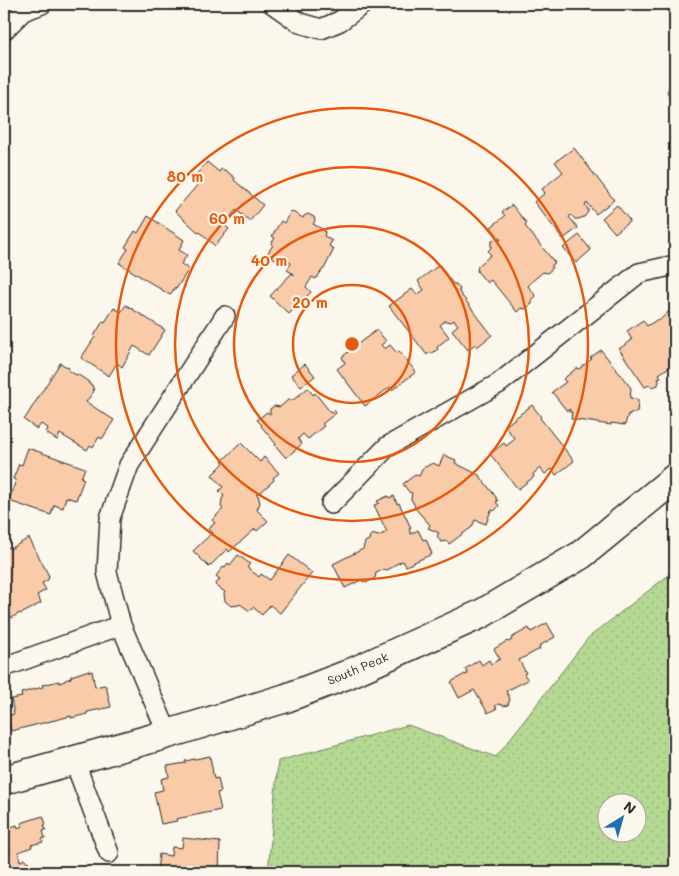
<svg xmlns="http://www.w3.org/2000/svg" width="679" height="876" font-family="Mali,sans-serif">
<style>
.grass{fill:url(#grass-dots);stroke:#70825e;fill-rule:evenodd}
.building{fill:#f9cba9;stroke:#2b2b2b}
.lines{fill:none;stroke-linecap:round;stroke-linejoin:round}
.street-casing{stroke:#2b2b2b;stroke-width:22}
.secondary-casing{stroke:#2b2b2b;stroke-width:31}
.street{stroke:#fbf7ec;stroke-width:19}
.secondary{stroke:#fbf7ec;stroke-width:28}
.ring{fill:none;stroke:#e8590c;stroke-width:2.5}
.labels{text-anchor:middle;stroke-width:4;stroke-linejoin:round;paint-order:stroke}
.street-label{font-size:12px;fill:#2b2b2b;stroke:#fbf7ec}
.centre{fill:#e8590c;stroke:#fbf7ec;stroke-width:2.5}
.ring-label{font-size:15px;text-anchor:middle;font-weight:bold;fill:#e8590c;stroke:#fbf7ec;stroke-width:4;stroke-linejoin:round;paint-order:stroke}
</style>
<defs>
<pattern id="grass-dots" width="8" height="8" patternUnits="userSpaceOnUse" patternTransform="scale(1.25)"><rect width="8" height="8" fill="#b5d892"/><path d="M2 2h.1M6 6h.1" fill="none" stroke="#9cba7e" stroke-width="1.8" stroke-linecap="round"/></pattern>
</defs>
<rect width="100%" height="100%" fill="#fbf7ec"/>
<filter id="ink" filterUnits="userSpaceOnUse"><feTurbulence type="fractalNoise" baseFrequency=".02" numOctaves="2"/><feDisplacementMap in="SourceGraphic" scale="10" xChannelSelector="R" yChannelSelector="G"/><feConvolveMatrix kernelMatrix="1 2 1 2 8 2 1 2 1" color-interpolation-filters="sRGB"/></filter>
<g filter="url(#ink)">
<path class="grass" d="M 675,570 L 675,872 L 268,872 L 278,761 L 408,725 L 496,757 L 588,638 ZM 606,804 L 636,804 L 636,834 L 606,834 Z"/>
<path class="building" d="M 675,78 L 675,106 L 667,93 L 671,81 Z
M 574,148 L 614,200 L 596,214 L 587,203 L 585,205 L 588,209 L 588,212 L 584,217 L 578,219 L 575,219 L 571,215 L 569,217 L 578,228 L 563,239 L 534,202 L 545,193 L 542,189 L 563,172 L 555,162 Z
M 207,162 L 219,172 L 221,169 L 224,171 L 225,170 L 235,178 L 234,180 L 263,205 L 250,221 L 236,210 L 226,222 L 221,218 L 219,220 L 229,229 L 215,246 L 200,232 L 199,233 L 175,211 L 200,182 L 194,177 Z
M 512,205 L 527,224 L 525,226 L 555,263 L 552,265 L 552,269 L 547,273 L 543,272 L 530,283 L 530,284 L 528,286 L 536,296 L 532,300 L 532,304 L 525,309 L 521,308 L 517,312 L 491,280 L 487,283 L 477,271 L 478,266 L 491,255 L 488,251 L 491,248 L 491,242 L 496,239 L 501,240 L 491,227 L 505,216 L 502,212 Z
M 617,205 L 630,221 L 615,233 L 602,218 Z
M 291,211 L 303,218 L 304,216 L 308,214 L 314,217 L 315,221 L 313,224 L 324,230 L 325,233 L 324,236 L 332,241 L 329,246 L 334,249 L 324,269 L 323,269 L 316,279 L 312,277 L 306,287 L 311,292 L 289,314 L 270,296 L 292,273 L 294,275 L 294,274 L 287,270 L 291,263 L 284,259 L 282,263 L 267,254 L 273,245 L 271,244 L 275,238 L 272,236 L 281,221 L 284,223 Z
M 148,216 L 184,240 L 179,250 L 187,255 L 181,264 L 189,269 L 176,289 L 175,287 L 170,295 L 119,263 L 128,249 L 125,247 L 135,231 L 138,233 Z
M 579,235 L 591,250 L 576,263 L 563,248 Z
M 439,265 L 453,284 L 456,284 L 460,289 L 459,292 L 492,335 L 477,347 L 475,344 L 468,350 L 452,330 L 458,325 L 454,320 L 451,322 L 445,321 L 440,325 L 449,337 L 437,347 L 438,349 L 431,354 L 430,352 L 427,355 L 389,306 L 412,289 L 417,295 L 424,290 L 418,281 Z
M 126,305 L 165,330 L 149,355 L 134,346 L 122,367 L 117,363 L 109,376 L 81,358 L 95,337 L 94,336 L 103,321 L 105,322 L 114,308 L 121,312 Z
M 675,310 L 675,363 L 659,374 L 661,377 L 658,378 L 659,381 L 658,385 L 653,387 L 649,385 L 645,387 L 619,349 L 632,340 L 627,331 L 643,320 L 647,326 L 658,319 L 659,321 L 668,312 L 671,313 Z
M 377,330 L 386,341 L 381,345 L 385,349 L 390,345 L 397,353 L 399,351 L 416,372 L 392,390 L 390,387 L 365,406 L 337,369 L 345,363 L 342,357 L 363,340 Z
M 601,350 L 631,388 L 630,398 L 632,398 L 632,399 L 638,400 L 638,402 L 637,412 L 635,413 L 630,413 L 630,415 L 628,414 L 625,425 L 611,423 L 611,425 L 571,419 L 572,412 L 569,412 L 570,409 L 567,411 L 552,392 L 566,382 L 563,379 L 577,368 L 579,369 L 592,359 L 590,358 Z
M 60,363 L 69,368 L 68,370 L 76,375 L 77,374 L 89,382 L 88,383 L 92,385 L 94,391 L 86,402 L 114,420 L 102,439 L 99,437 L 93,447 L 90,445 L 87,450 L 60,434 L 57,440 L 46,433 L 48,428 L 41,424 L 37,429 L 24,420 Z
M 305,364 L 315,376 L 301,387 L 291,375 Z
M 308,388 L 313,395 L 315,393 L 331,413 L 334,410 L 336,413 L 322,424 L 324,426 L 308,439 L 303,434 L 298,439 L 302,444 L 286,458 L 275,445 L 276,444 L 261,426 L 262,425 L 257,420 L 267,412 L 270,414 L 270,409 L 274,406 L 280,407 L 288,400 L 293,400 Z
M 532,405 L 541,417 L 540,418 L 574,461 L 556,475 L 552,469 L 545,474 L 540,468 L 533,474 L 534,477 L 518,489 L 490,454 L 504,443 L 506,446 L 515,439 L 514,437 L 513,437 L 505,426 Z
M 241,443 L 260,462 L 264,457 L 279,473 L 273,478 L 274,480 L 260,493 L 259,492 L 256,495 L 258,495 L 260,503 L 257,510 L 268,521 L 257,531 L 255,529 L 229,552 L 227,549 L 209,567 L 193,551 L 212,533 L 208,529 L 215,523 L 212,520 L 223,509 L 221,507 L 222,499 L 224,496 L 219,491 L 223,487 L 212,475 L 224,463 L 222,461 Z
M 28,448 L 85,468 L 81,478 L 84,479 L 76,500 L 66,497 L 63,508 L 54,505 L 51,515 L 9,501 L 16,480 L 13,479 L 19,464 L 22,465 Z
M 444,455 L 456,460 L 455,463 L 479,475 L 496,497 L 496,498 L 498,501 L 496,502 L 499,506 L 494,511 L 491,510 L 486,524 L 475,520 L 472,527 L 449,544 L 447,541 L 441,542 L 437,536 L 439,533 L 428,528 L 430,525 L 414,507 L 415,506 L 411,499 L 412,493 L 409,492 L 403,484 L 415,475 L 419,476 L 423,468 L 433,463 L 439,466 Z
M 388,496 L 389,498 L 394,496 L 397,504 L 399,503 L 411,528 L 409,529 L 411,534 L 418,530 L 423,540 L 426,539 L 432,554 L 406,566 L 403,561 L 394,565 L 393,567 L 387,570 L 385,569 L 376,573 L 375,578 L 366,583 L 362,581 L 361,580 L 345,588 L 333,564 L 363,549 L 365,542 L 369,540 L 370,536 L 372,534 L 378,536 L 387,532 L 374,505 L 379,503 L 377,501 Z
M 29,538 L 49,576 L 48,580 L 42,583 L 46,590 L 37,595 L 41,603 L 21,614 L 20,613 L 11,618 L 4,605 L 4,550 L 8,547 L 10,549 Z
M 238,555 L 250,564 L 247,567 L 259,577 L 261,574 L 270,580 L 289,555 L 312,573 L 280,613 L 270,605 L 262,615 L 253,607 L 250,611 L 240,604 L 239,605 L 231,606 L 225,601 L 224,594 L 225,592 L 215,585 L 220,579 L 216,576 L 224,566 L 225,567 L 228,563 L 230,565 Z
M 547,623 L 555,637 L 539,646 L 540,649 L 519,660 L 526,673 L 524,674 L 528,680 L 506,691 L 510,699 L 508,705 L 504,706 L 499,704 L 495,706 L 497,708 L 488,713 L 474,690 L 459,698 L 451,682 L 465,674 L 466,675 L 468,674 L 465,669 L 479,660 L 482,665 L 489,660 L 491,664 L 500,659 L 494,649 L 507,641 L 508,642 L 512,640 L 511,638 L 529,628 L 531,632 Z
M 89,670 L 89,672 L 92,671 L 95,687 L 104,685 L 106,686 L 111,707 L 87,712 L 87,714 L 71,718 L 71,716 L 11,731 L 7,716 L 14,714 L 11,699 L 22,697 L 21,693 L 43,687 L 42,685 L 59,681 L 59,683 L 65,681 L 65,680 L 71,678 L 71,676 Z
M 210,756 L 214,779 L 218,778 L 221,792 L 217,793 L 221,810 L 176,819 L 177,821 L 161,824 L 154,792 L 163,790 L 161,779 L 169,777 L 167,766 L 186,763 L 185,761 Z
M 43,816 L 46,824 L 44,825 L 46,830 L 43,831 L 45,838 L 42,839 L 43,842 L 31,845 L 32,847 L 18,852 L 20,861 L 25,859 L 26,862 L 28,861 L 32,872 L 4,872 L 4,829 L 17,825 L 18,828 L 22,826 L 21,823 Z
M 183,838 L 220,842 L 219,872 L 157,872 L 159,854 L 171,856 L 172,847 L 182,848 Z"/>
<g class="lines">
<defs>
<path id="street" d="M 273,4 L 300,23 L 321,29 L 340,21 L 363,4
M 4,30 L 23,11 L 42,4
M 331,504 L 388,446 L 498,384 L 639,273 L 675,265
M 4,667 L 121,625
M 168,734 L 121,625 L 107,572 L 110,518 L 129,465 L 225,316
M 74,760 L 109,853"/>
<path id="secondary" d="M 4,780 L 168,734 L 286,698 L 346,675 L 481,614 L 581,555 L 675,478"/>
</defs>
<use href="#street" class="street-casing"/>
<use href="#secondary" class="secondary-casing"/>
<use href="#street" class="street"/>
<use href="#secondary" class="secondary"/>
</g>
</g>
<g class="ring">
<circle cx="352" cy="344" r="59"/>
<circle cx="352" cy="344" r="118"/>
<circle cx="352" cy="344" r="177"/>
<circle cx="352" cy="344" r="236"/>
</g>
<g class="labels">
<g class="street-label">
<text transform="translate(358 669) rotate(-23)" y="4">South Peak</text>
</g>
</g>
<circle cx="352" cy="344" r="8" class="centre"/>
<g class="ring-label">
<text x="185" y="182">80 m</text>
<text x="227" y="224">60 m</text>
<text x="269" y="266">40 m</text>
<text x="310" y="308">20 m</text>
</g>
<rect width="679" height="876" fill="none" stroke="#fbf7ec" stroke-width="20"/>
<rect x="10" y="10" width="659" height="856" fill="none" stroke="#2b2b2b" stroke-width="2" filter="url(#ink)"/>
<g transform="translate(622 818) rotate(37)"><circle r="24" fill="#fbf7ec" stroke="#a8a59f"/>
<path d="M0-4L9 19L0 12L-9 19Z" fill="#1f6fb2"/>
<text y="-8" font-size="14" font-weight="bold" text-anchor="middle" fill="#2b2b2b">N</text>
</g>
</svg>
